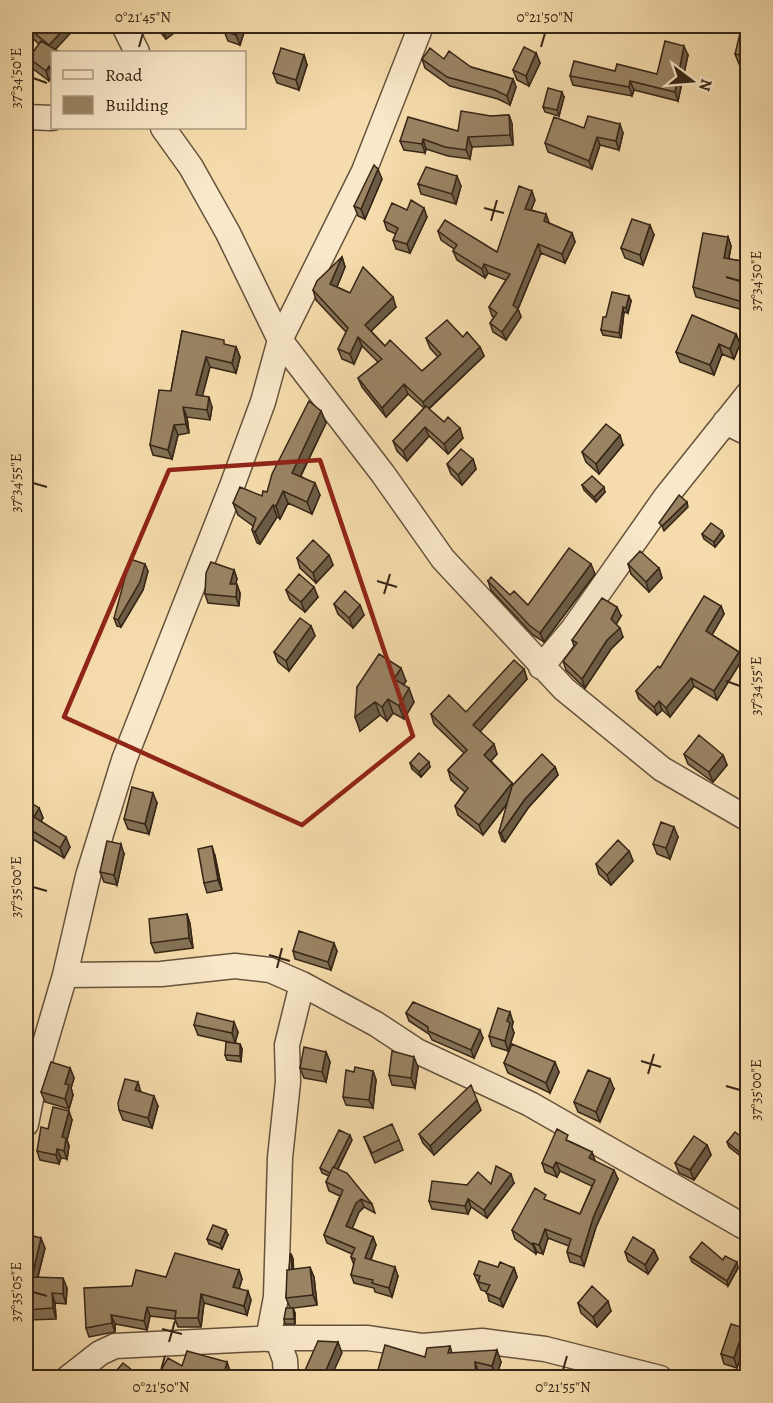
<svg xmlns="http://www.w3.org/2000/svg" width="773" height="1403" font-family="Alegreya,serif">
<style>
.lines{fill:none;stroke-linecap:round;stroke-linejoin:round}
.minor-casing{stroke:#66533c;stroke-width:27}
.minor{stroke:#f9e8c9;stroke-width:24}
.wall{fill:#847256;stroke:#362516;stroke-width:1.5}
.shaded-wall{fill:#6c5c46;stroke:#362516;stroke-width:1.5}
.building{fill:#9a8464;stroke:#362516;stroke-width:1.5}
.marked{fill:none;stroke:#8f2418;stroke-width:4.5;stroke-linejoin:round}
.ticks{fill:none;stroke:#362516;stroke-width:2}
.neatline{fill:none;stroke:#362516;stroke-width:2}
.ticks-label{font-size:15px;text-anchor:middle;fill:#362516}
</style>
<rect width="100%" height="100%" fill="#f6dcac"/>
<filter id="stains"><feTurbulence type="fractalNoise" baseFrequency=".00333" numOctaves="4"/><feColorMatrix values="0 0 0 0 .2 0 0 0 0 .09 0 0 0 0 .02 0 0 0 .5 -.17"/></filter>
<radialGradient id="worn" r=".72"><stop offset=".6" stop-color="#630" stop-opacity="0"/><stop offset="1" stop-color="#630" stop-opacity=".3"/></radialGradient>
<g class="lines">
<defs>
<path id="minor" d="M 124,26 L 137,52
M 26,117 L 52,118
M 163,128 L 191,167 L 228,233 L 280,340 L 383,474 L 443,559 L 564,689 L 662,769 L 748,819
M 725,422 L 748,433
M 541,667 L 573,629 L 665,498 L 748,394
M 65,975 L 161,974 L 235,966 L 270,970 L 302,984
M 26,1124 L 36,1074 L 65,975 L 88,876 L 124,760 L 232,486 L 263,402 L 280,340 L 364,171 L 421,26
M 277,1338 L 285,1360 L 286,1378
M 268,1339 L 276,1297 L 280,1158 L 288,1082 L 287,1045 L 302,984 L 376,1024 L 417,1051 L 530,1104 L 748,1229
M 68,1378 L 100,1353 L 115,1346 L 277,1338 L 368,1338 L 423,1346 L 482,1341 L 545,1349 L 660,1378"/>
</defs>
<use href="#minor" class="minor-casing"/>
<use href="#minor" class="minor"/>
</g>
<path class="wall" d="M 26,26 L 77,26 L 52,52 L 52,76 L 49,81 L 32,68 L 29,58 L 39,44 L 28,34 Z
M 155,26 L 183,26 L 166,39 Z
M 246,26 L 240,45 L 228,41 L 224,31 Z
M 747,34 L 747,66 L 739,64 L 735,54 Z
M 536,53 L 540,63 L 529,86 L 517,80 L 513,70 Z
M 304,55 L 307,65 L 299,90 L 277,83 L 273,73 Z
M 688,55 L 678,101 L 634,90 L 632,96 L 573,85 L 570,76 L 615,71 L 657,74 Z
M 422,59 L 444,59 L 471,67 L 513,79 L 516,87 L 510,105 L 498,99 L 450,86 L 425,68 Z
M 564,97 L 559,116 L 545,112 L 543,107 Z
M 509,115 L 512,124 L 513,145 L 472,147 L 470,159 L 448,156 L 426,149 L 425,153 L 404,150 L 400,141 L 458,131 L 491,116 Z
M 584,128 L 623,133 L 619,150 L 600,145 L 592,169 L 548,152 L 545,143 Z
M 382,179 L 365,219 L 358,216 L 354,206 Z
M 418,184 L 461,186 L 456,204 L 421,194 Z
M 535,200 L 531,210 L 546,214 L 549,223 L 572,233 L 575,242 L 565,263 L 541,253 L 518,309 L 521,317 L 506,340 L 493,332 L 490,323 L 494,317 L 492,316 L 489,307 L 506,280 L 488,273 L 485,278 L 457,260 L 453,251 L 454,249 L 441,240 L 438,231 L 497,252 Z
M 407,210 L 427,217 L 410,253 L 396,249 L 393,240 L 396,234 L 387,230 L 384,221 Z
M 654,235 L 643,265 L 625,258 L 621,248 Z
M 728,237 L 731,246 L 729,259 L 747,262 L 747,311 L 696,297 L 693,287 Z
M 342,257 L 345,267 L 337,287 L 350,293 L 396,307 L 371,331 L 385,346 L 422,371 L 438,357 L 430,348 L 426,338 L 463,337 L 480,347 L 484,356 L 429,409 L 444,422 L 463,438 L 448,454 L 429,436 L 407,461 L 397,451 L 393,441 L 424,408 L 408,394 L 386,417 L 362,387 L 358,378 L 378,362 L 362,346 L 354,364 L 342,359 L 338,349 L 346,332 L 316,300 L 313,290 Z
M 631,301 L 628,313 L 624,312 L 621,338 L 603,335 L 601,330 L 606,317 Z
M 182,331 L 226,345 L 236,347 L 240,357 L 236,373 L 210,367 L 202,396 L 212,407 L 210,420 L 187,417 L 189,433 L 178,435 L 172,459 L 153,455 L 150,445 L 171,391 Z
M 736,334 L 740,344 L 734,359 L 722,354 L 714,375 L 680,362 L 676,352 Z
M 321,411 L 326,423 L 301,476 L 320,495 L 312,514 L 288,503 L 280,519 L 277,517 L 260,544 L 257,543 L 252,530 L 253,526 L 238,515 L 233,503 L 262,496 L 267,492 Z
M 623,445 L 599,474 L 586,462 L 582,452 Z
M 473,459 L 476,469 L 462,485 L 451,474 L 447,464 Z
M 582,485 L 605,492 L 596,502 L 584,490 Z
M 702,534 L 724,536 L 715,547 L 704,539 Z
M 329,555 L 333,565 L 316,583 L 300,568 L 297,558 Z
M 628,564 L 659,568 L 662,578 L 649,592 L 631,574 Z
M 234,570 L 237,579 L 235,584 L 240,593 L 239,606 L 208,603 L 205,594 Z
M 148,571 L 143,590 L 121,627 L 117,626 L 114,618 Z
M 595,574 L 544,642 L 533,635 L 491,590 L 488,581 L 510,595 L 528,605 Z
M 286,590 L 318,597 L 305,612 L 290,600 Z
M 334,604 L 364,615 L 353,628 L 338,614 Z
M 721,606 L 724,614 L 712,635 L 739,652 L 742,660 L 717,700 L 694,686 L 670,717 L 662,710 L 657,715 L 639,699 L 636,691 L 660,668 Z
M 621,616 L 616,624 L 623,637 L 611,649 L 585,688 L 566,670 L 563,661 L 574,646 L 572,640 Z
M 311,626 L 315,636 L 289,671 L 278,662 L 274,652 Z
M 524,669 L 527,679 L 480,731 L 497,754 L 491,761 L 512,783 L 513,785 L 555,767 L 558,775 L 528,808 L 505,842 L 502,841 L 499,832 L 508,803 L 483,835 L 458,815 L 455,806 L 465,792 L 451,780 L 448,770 L 464,753 L 434,724 L 431,714 L 466,712 Z
M 406,681 L 404,685 L 414,702 L 404,719 L 393,713 L 387,721 L 380,715 L 360,731 L 357,687 Z
M 684,754 L 723,755 L 727,765 L 713,782 L 688,764 Z
M 410,763 L 430,767 L 421,777 L 412,769 Z
M 26,802 L 39,808 L 43,818 L 41,821 L 70,847 L 64,858 L 26,835 Z
M 157,803 L 149,834 L 128,829 L 124,819 Z
M 678,837 L 670,859 L 657,854 L 653,844 Z
M 629,851 L 633,861 L 611,885 L 599,874 L 596,864 Z
M 124,854 L 117,885 L 104,882 L 100,872 Z
M 215,856 L 222,890 L 207,893 L 204,883 Z
M 187,914 L 190,924 L 193,948 L 155,953 L 151,943 Z
M 293,951 L 337,951 L 331,970 L 295,959 Z
M 406,1013 L 483,1038 L 474,1058 L 432,1040 L 429,1034 L 409,1021 Z
M 513,1022 L 512,1027 L 514,1033 L 508,1051 L 492,1046 L 489,1036 Z
M 194,1025 L 238,1032 L 235,1043 L 240,1044 L 242,1049 L 241,1062 L 227,1060 L 225,1055 L 233,1043 L 198,1035 Z
M 326,1052 L 330,1062 L 326,1082 L 304,1078 L 300,1068 Z
M 504,1063 L 559,1072 L 550,1093 L 508,1073 Z
M 418,1067 L 415,1088 L 392,1085 L 389,1075 Z
M 70,1068 L 74,1078 L 71,1088 L 73,1095 L 69,1109 L 45,1102 L 41,1092 Z
M 373,1071 L 376,1080 L 373,1108 L 346,1105 L 343,1097 Z
M 614,1089 L 600,1122 L 578,1112 L 574,1102 Z
M 141,1092 L 158,1106 L 152,1128 L 123,1120 L 119,1110 Z
M 481,1110 L 434,1155 L 423,1143 L 419,1134 Z
M 72,1120 L 67,1140 L 69,1146 L 67,1159 L 61,1158 L 59,1164 L 40,1160 L 37,1151 L 48,1129 Z
M 364,1137 L 399,1140 L 403,1150 L 375,1163 Z
M 352,1140 L 338,1169 L 372,1204 L 375,1213 L 364,1207 L 359,1212 L 352,1228 L 373,1237 L 376,1245 L 371,1260 L 398,1276 L 392,1297 L 375,1292 L 374,1288 L 354,1283 L 351,1275 L 354,1265 L 351,1257 L 352,1254 L 327,1243 L 324,1235 L 340,1196 L 329,1191 L 326,1182 L 329,1176 L 322,1173 L 320,1168 Z
M 747,1141 L 747,1161 L 729,1147 L 727,1142 Z
M 571,1142 L 592,1152 L 595,1161 L 618,1179 L 596,1227 L 584,1266 L 570,1262 L 567,1252 L 569,1246 L 548,1238 L 543,1254 L 537,1252 L 536,1254 L 515,1239 L 512,1230 L 549,1201 L 580,1214 L 592,1186 L 560,1171 L 557,1177 L 545,1172 L 542,1163 Z
M 707,1145 L 711,1155 L 694,1180 L 679,1173 L 675,1163 Z
M 514,1183 L 487,1218 L 471,1207 L 468,1214 L 432,1209 L 429,1201 L 467,1185 Z
M 228,1235 L 222,1249 L 209,1244 L 207,1239 Z
M 45,1248 L 38,1277 L 67,1288 L 66,1304 L 55,1303 L 56,1319 L 29,1320 L 26,1309 Z
M 654,1250 L 658,1259 L 648,1274 L 628,1261 L 625,1252 Z
M 291,1254 L 293,1259 L 293,1269 L 314,1277 L 317,1305 L 293,1308 L 295,1313 L 295,1324 L 285,1324 L 284,1319 L 290,1308 L 286,1298 Z
M 690,1257 L 723,1260 L 738,1268 L 728,1286 L 692,1262 Z
M 498,1267 L 514,1268 L 517,1277 L 503,1307 L 489,1301 L 487,1292 L 481,1290 L 474,1274 Z
M 239,1270 L 242,1279 L 239,1288 L 251,1300 L 247,1315 L 204,1303 L 201,1327 L 178,1327 L 175,1319 L 150,1316 L 147,1330 L 115,1324 L 115,1332 L 89,1337 L 86,1328 L 132,1286 Z
M 578,1303 L 611,1311 L 597,1327 L 581,1313 Z
M 744,1328 L 747,1338 L 737,1368 L 724,1364 L 721,1354 Z
M 450,1346 L 452,1353 L 501,1362 L 496,1377 L 479,1374 L 480,1377 L 376,1377 Z"/>
<path class="shaded-wall" d="M 67,26 L 77,26 L 53,52 L 48,46 Z
M 168,26 L 183,26 L 166,39 L 163,29 Z
M 239,26 L 246,26 L 240,45 L 236,35 Z
M 684,46 L 688,55 L 678,101 L 675,92 Z
M 536,53 L 540,63 L 529,86 L 526,76 Z
M 304,55 L 307,65 L 299,90 L 296,80 Z
M 49,66 L 52,76 L 49,81 L 46,71 Z
M 513,79 L 516,87 L 510,105 L 507,96 Z
M 630,81 L 634,90 L 632,96 L 629,87 Z
M 562,92 L 564,97 L 559,116 L 557,110 Z
M 509,115 L 512,124 L 513,145 L 510,135 Z
M 620,124 L 623,133 L 619,150 L 616,141 Z
M 468,137 L 472,147 L 470,159 L 466,150 Z
M 597,137 L 600,145 L 592,169 L 589,161 Z
M 423,139 L 426,149 L 425,153 L 422,144 Z
M 378,169 L 382,179 L 365,219 L 361,209 Z
M 457,176 L 461,186 L 456,204 L 452,194 Z
M 532,191 L 535,200 L 528,218 L 525,209 Z
M 424,208 L 427,217 L 410,253 L 407,244 Z
M 546,214 L 549,223 L 544,221 Z
M 650,225 L 654,235 L 643,265 L 640,255 Z
M 572,233 L 575,242 L 565,263 L 562,254 Z
M 728,237 L 731,246 L 727,267 L 724,258 Z
M 538,244 L 541,253 L 518,309 L 521,317 L 506,340 L 502,332 Z
M 342,257 L 345,267 L 334,294 L 330,284 Z
M 484,264 L 488,273 L 485,278 L 482,269 Z
M 629,296 L 631,301 L 628,313 L 626,308 Z
M 393,297 L 396,307 L 368,334 L 365,325 Z
M 623,307 L 624,312 L 621,338 L 619,333 Z
M 736,334 L 740,344 L 734,359 L 730,349 Z
M 358,337 L 362,346 L 354,364 L 350,354 Z
M 719,344 L 722,354 L 714,375 L 710,365 Z
M 236,347 L 240,357 L 236,373 L 232,363 Z
M 480,347 L 484,356 L 426,411 L 423,402 Z
M 206,357 L 210,367 L 200,405 L 196,395 Z
M 404,384 L 408,394 L 386,417 L 382,408 Z
M 209,397 L 212,407 L 210,420 L 207,410 Z
M 183,407 L 187,417 L 189,433 L 186,424 Z
M 321,411 L 326,423 L 296,485 L 292,473 Z
M 174,425 L 178,435 L 172,459 L 168,450 Z
M 425,427 L 429,436 L 407,461 L 403,451 Z
M 460,428 L 463,438 L 448,454 L 444,444 Z
M 620,435 L 623,445 L 599,474 L 596,464 Z
M 473,459 L 476,469 L 462,485 L 458,475 Z
M 315,483 L 320,495 L 312,514 L 307,502 Z
M 604,487 L 605,492 L 596,502 L 594,497 Z
M 283,491 L 288,503 L 280,519 L 276,506 Z
M 687,502 L 688,507 L 664,531 L 662,526 Z
M 273,505 L 277,517 L 260,544 L 255,532 Z
M 722,531 L 724,536 L 715,547 L 714,542 Z
M 329,555 L 333,565 L 316,583 L 313,573 Z
M 145,564 L 148,571 L 143,590 L 121,627 L 118,620 Z
M 591,564 L 595,574 L 544,642 L 540,633 Z
M 659,568 L 662,578 L 649,592 L 646,582 Z
M 234,570 L 237,579 L 233,593 L 230,584 Z
M 237,584 L 240,593 L 239,606 L 236,597 Z
M 314,587 L 318,597 L 305,612 L 301,602 Z
M 360,605 L 364,615 L 353,628 L 349,618 Z
M 721,606 L 724,614 L 709,640 L 706,631 Z
M 617,607 L 621,616 L 614,628 L 611,619 Z
M 311,626 L 315,636 L 289,671 L 286,661 Z
M 620,628 L 623,637 L 611,649 L 585,688 L 582,679 L 607,640 Z
M 739,652 L 742,660 L 717,700 L 714,691 Z
M 401,668 L 406,681 L 399,692 L 394,679 Z
M 524,669 L 527,679 L 477,735 L 473,725 Z
M 691,678 L 694,686 L 670,717 L 666,708 Z
M 409,688 L 414,702 L 404,719 L 399,706 Z
M 388,699 L 393,713 L 387,721 L 382,707 Z
M 659,701 L 662,710 L 657,715 L 654,707 Z
M 375,702 L 380,715 L 360,731 L 355,717 Z
M 494,744 L 497,754 L 488,764 L 484,755 Z
M 723,755 L 727,765 L 713,782 L 709,772 Z
M 429,762 L 430,767 L 421,777 L 419,772 Z
M 555,767 L 558,775 L 528,808 L 505,842 L 501,833 L 525,799 Z
M 512,783 L 516,792 L 483,835 L 479,825 Z
M 153,793 L 157,803 L 149,834 L 145,824 Z
M 39,808 L 43,818 L 37,827 L 34,817 Z
M 674,827 L 678,837 L 670,859 L 666,848 Z
M 66,837 L 70,847 L 64,858 L 60,848 Z
M 121,844 L 124,854 L 117,885 L 114,875 Z
M 212,846 L 215,856 L 222,890 L 218,880 Z
M 629,851 L 633,861 L 611,885 L 607,875 Z
M 187,914 L 190,924 L 193,948 L 189,938 Z
M 334,943 L 337,951 L 331,970 L 328,962 Z
M 26,956 L 30,966 L 26,982 Z
M 510,1012 L 513,1022 L 512,1027 L 514,1033 L 508,1051 L 505,1041 L 507,1021 Z
M 234,1022 L 238,1032 L 235,1043 L 232,1033 Z
M 480,1030 L 483,1038 L 474,1058 L 471,1050 Z
M 240,1044 L 242,1049 L 241,1062 L 240,1056 Z
M 326,1052 L 330,1062 L 326,1082 L 322,1072 Z
M 414,1057 L 418,1067 L 415,1088 L 411,1078 Z
M 555,1062 L 559,1072 L 550,1093 L 546,1083 Z
M 70,1068 L 74,1078 L 71,1088 L 73,1095 L 69,1109 L 65,1099 L 65,1084 Z
M 373,1071 L 376,1080 L 373,1108 L 369,1100 Z
M 610,1079 L 614,1089 L 600,1122 L 596,1112 Z
M 138,1082 L 141,1092 L 135,1090 Z
M 154,1096 L 158,1106 L 152,1128 L 148,1118 Z
M 477,1100 L 481,1110 L 434,1155 L 430,1146 Z
M 69,1111 L 72,1120 L 67,1140 L 69,1146 L 67,1159 L 64,1151 L 62,1137 Z
M 350,1135 L 352,1140 L 333,1178 L 331,1173 Z
M 707,1145 L 711,1155 L 694,1180 L 690,1170 Z
M 57,1149 L 61,1158 L 59,1164 L 56,1155 Z
M 592,1152 L 595,1161 L 589,1158 Z
M 556,1162 L 560,1171 L 557,1177 L 553,1168 Z
M 614,1170 L 618,1179 L 596,1227 L 584,1266 L 581,1257 L 593,1218 Z
M 511,1174 L 514,1183 L 487,1218 L 484,1210 Z
M 361,1199 L 364,1207 L 359,1212 L 350,1234 L 346,1226 L 356,1203 Z
M 468,1199 L 471,1207 L 468,1214 L 465,1206 Z
M 545,1229 L 548,1238 L 543,1254 L 539,1245 Z
M 226,1230 L 228,1235 L 222,1249 L 220,1244 Z
M 373,1237 L 376,1245 L 368,1266 L 365,1258 Z
M 41,1238 L 45,1248 L 35,1287 L 32,1277 Z
M 533,1243 L 537,1252 L 536,1254 L 533,1245 Z
M 654,1250 L 658,1259 L 648,1274 L 645,1265 Z
M 291,1254 L 293,1259 L 294,1276 L 292,1271 Z
M 737,1262 L 738,1268 L 728,1286 L 727,1281 Z
M 310,1267 L 314,1277 L 317,1305 L 313,1295 Z
M 395,1267 L 398,1276 L 392,1297 L 389,1288 Z
M 514,1268 L 517,1277 L 503,1307 L 500,1299 Z
M 239,1270 L 242,1279 L 237,1296 L 233,1287 Z
M 63,1278 L 67,1288 L 66,1304 L 63,1294 Z
M 248,1291 L 251,1300 L 247,1315 L 244,1306 Z
M 52,1293 L 55,1303 L 56,1319 L 53,1308 Z
M 201,1294 L 204,1303 L 201,1327 L 198,1318 Z
M 608,1301 L 611,1311 L 597,1327 L 593,1317 Z
M 147,1307 L 150,1316 L 147,1330 L 144,1321 Z
M 293,1308 L 295,1313 L 295,1324 L 294,1319 Z
M 111,1315 L 115,1324 L 115,1332 L 112,1323 Z
M 744,1328 L 747,1338 L 737,1368 L 734,1358 Z
M 338,1342 L 342,1353 L 331,1377 L 326,1370 Z
M 497,1350 L 501,1362 L 496,1377 L 492,1366 Z
M 227,1362 L 231,1374 L 225,1370 Z
M 475,1362 L 480,1377 L 476,1377 L 476,1376 Z"/>
<path class="building" d="M 26,26 L 67,26 L 49,45 Z
M 160,26 L 168,26 L 163,29 Z
M 226,26 L 239,26 L 236,35 L 224,31 Z
M 740,33 L 747,34 L 747,57 L 735,54 Z
M 41,41 L 60,52 L 52,52 L 52,68 L 49,66 L 46,71 L 29,58 Z
M 665,41 L 684,46 L 675,92 L 630,81 L 629,87 L 570,76 L 574,61 L 615,71 L 617,64 L 657,74 Z
M 524,47 L 536,53 L 526,76 L 513,70 Z
M 281,48 L 304,55 L 296,80 L 273,73 Z
M 430,48 L 444,59 L 449,51 L 471,67 L 513,79 L 507,96 L 495,90 L 447,77 L 422,59 Z
M 548,88 L 562,92 L 557,110 L 543,107 Z
M 461,111 L 491,116 L 509,115 L 510,135 L 468,137 L 466,150 L 445,147 L 423,139 L 422,144 L 400,141 L 408,117 L 458,131 Z
M 588,116 L 620,124 L 616,141 L 597,137 L 589,161 L 545,143 L 554,117 L 584,128 Z
M 374,165 L 378,169 L 361,209 L 354,206 Z
M 426,167 L 457,176 L 452,194 L 418,184 Z
M 519,186 L 532,191 L 525,209 L 546,214 L 544,221 L 572,233 L 562,254 L 538,244 L 513,305 L 518,309 L 502,332 L 490,323 L 497,313 L 489,307 L 510,274 L 484,264 L 482,269 L 453,251 L 457,245 L 438,231 L 445,220 L 497,252 Z
M 411,200 L 424,208 L 407,244 L 393,240 L 398,228 L 384,221 L 392,203 L 407,210 Z
M 632,219 L 650,225 L 640,255 L 621,248 Z
M 703,233 L 728,237 L 724,258 L 747,262 L 747,299 L 746,303 L 693,287 Z
M 342,257 L 330,284 L 350,293 L 363,267 L 393,297 L 365,325 L 385,346 L 390,340 L 422,371 L 441,354 L 426,338 L 447,320 L 463,337 L 467,332 L 480,347 L 423,402 L 404,384 L 382,408 L 358,378 L 382,359 L 358,337 L 350,354 L 338,349 L 348,328 L 313,290 L 317,281 Z
M 612,292 L 629,296 L 626,308 L 623,307 L 619,333 L 601,330 L 603,317 L 606,317 Z
M 692,315 L 736,334 L 730,349 L 719,344 L 710,365 L 676,352 Z
M 182,331 L 224,340 L 224,344 L 236,347 L 232,363 L 206,357 L 196,395 L 209,397 L 207,410 L 183,407 L 186,424 L 174,425 L 168,450 L 150,445 L 159,390 L 171,391 Z
M 309,401 L 321,411 L 292,473 L 315,483 L 307,502 L 283,491 L 276,506 L 273,505 L 255,532 L 252,530 L 256,518 L 233,503 L 240,487 L 262,496 L 263,491 L 267,492 L 272,474 Z
M 426,406 L 444,422 L 448,417 L 460,428 L 444,444 L 425,427 L 403,451 L 393,441 Z
M 606,424 L 620,435 L 596,464 L 582,452 Z
M 461,449 L 473,459 L 458,475 L 447,464 Z
M 592,476 L 604,487 L 594,497 L 582,485 Z
M 679,495 L 687,502 L 662,526 L 659,523 Z
M 711,523 L 722,531 L 714,542 L 702,534 Z
M 313,540 L 329,555 L 313,573 L 297,558 Z
M 569,548 L 591,564 L 540,633 L 530,626 L 488,581 L 491,577 L 510,595 L 514,591 L 528,605 Z
M 640,551 L 659,568 L 646,582 L 628,564 Z
M 130,559 L 145,564 L 140,582 L 118,620 L 114,618 Z
M 211,562 L 234,570 L 230,584 L 237,584 L 236,597 L 205,594 L 206,573 Z
M 299,574 L 314,587 L 301,602 L 286,590 Z
M 345,591 L 360,605 L 349,618 L 334,604 Z
M 704,596 L 721,606 L 706,631 L 739,652 L 714,691 L 691,678 L 666,708 L 659,701 L 654,707 L 636,691 L 658,666 L 660,668 Z
M 602,598 L 617,607 L 611,619 L 620,628 L 607,640 L 582,679 L 563,661 L 577,643 L 572,640 Z
M 300,618 L 311,626 L 286,661 L 274,652 Z
M 379,654 L 401,668 L 394,679 L 409,688 L 399,706 L 388,699 L 382,707 L 375,702 L 355,717 L 357,687 Z
M 514,660 L 524,669 L 473,725 L 494,744 L 484,755 L 512,783 L 479,825 L 455,806 L 468,788 L 448,770 L 467,750 L 431,714 L 449,695 L 466,712 Z
M 699,735 L 723,755 L 709,772 L 684,754 Z
M 419,753 L 429,762 L 419,772 L 410,763 Z
M 542,754 L 555,767 L 525,799 L 501,833 L 499,832 L 512,786 Z
M 132,787 L 153,793 L 145,824 L 124,819 Z
M 27,800 L 39,808 L 34,817 L 66,837 L 60,848 L 26,827 L 26,802 Z
M 661,822 L 674,827 L 666,848 L 653,844 Z
M 618,840 L 629,851 L 607,875 L 596,864 Z
M 107,841 L 121,844 L 114,875 L 100,872 Z
M 212,846 L 218,880 L 204,883 L 198,849 Z
M 187,914 L 189,938 L 151,943 L 149,919 Z
M 299,931 L 334,943 L 328,962 L 293,951 Z
M 413,1002 L 480,1030 L 471,1050 L 428,1031 L 428,1027 L 406,1013 Z
M 498,1008 L 510,1012 L 507,1021 L 510,1023 L 505,1041 L 489,1036 Z
M 197,1013 L 234,1022 L 232,1033 L 194,1025 Z
M 226,1042 L 240,1044 L 240,1056 L 225,1055 Z
M 512,1044 L 555,1062 L 546,1083 L 504,1063 Z
M 304,1047 L 326,1052 L 322,1072 L 300,1068 Z
M 392,1051 L 414,1057 L 411,1078 L 389,1075 Z
M 51,1062 L 70,1068 L 65,1084 L 69,1085 L 65,1099 L 41,1092 Z
M 355,1067 L 373,1071 L 369,1100 L 343,1097 L 346,1070 L 354,1072 Z
M 588,1070 L 610,1079 L 596,1112 L 574,1102 Z
M 125,1079 L 138,1082 L 135,1090 L 154,1096 L 148,1118 L 119,1110 L 118,1103 Z
M 471,1085 L 477,1100 L 430,1146 L 419,1134 Z
M 53,1107 L 69,1111 L 62,1137 L 66,1138 L 64,1151 L 57,1149 L 56,1155 L 37,1151 L 41,1127 L 48,1129 Z
M 392,1124 L 399,1140 L 372,1153 L 364,1137 Z
M 557,1129 L 568,1135 L 566,1140 L 592,1152 L 589,1158 L 614,1170 L 593,1218 L 581,1257 L 567,1252 L 571,1239 L 545,1229 L 539,1245 L 533,1243 L 533,1245 L 512,1230 L 535,1188 L 546,1195 L 544,1199 L 580,1214 L 595,1180 L 556,1162 L 553,1168 L 542,1163 Z
M 339,1130 L 350,1135 L 334,1167 L 333,1167 L 330,1173 L 320,1168 Z
M 735,1132 L 747,1141 L 747,1158 L 727,1142 Z
M 694,1136 L 707,1145 L 690,1170 L 675,1163 Z
M 496,1166 L 511,1174 L 484,1210 L 468,1199 L 465,1206 L 429,1201 L 432,1181 L 467,1185 L 478,1172 L 491,1184 Z
M 333,1167 L 347,1173 L 372,1204 L 361,1199 L 356,1203 L 346,1226 L 373,1237 L 365,1258 L 395,1267 L 389,1288 L 372,1283 L 373,1280 L 351,1275 L 355,1259 L 351,1257 L 355,1248 L 324,1235 L 343,1190 L 326,1182 Z
M 213,1225 L 226,1230 L 220,1244 L 207,1239 Z
M 26,1234 L 41,1238 L 32,1277 L 63,1278 L 63,1294 L 52,1293 L 53,1308 L 26,1310 Z
M 633,1237 L 654,1250 L 645,1265 L 625,1252 Z
M 702,1242 L 723,1260 L 725,1256 L 737,1262 L 727,1281 L 690,1257 Z
M 175,1253 L 239,1270 L 233,1287 L 248,1291 L 244,1306 L 201,1294 L 198,1318 L 175,1318 L 176,1311 L 147,1307 L 144,1321 L 111,1315 L 112,1323 L 86,1328 L 84,1288 L 132,1286 L 136,1270 L 166,1277 Z
M 290,1254 L 291,1254 L 292,1269 L 289,1270 Z
M 479,1261 L 498,1267 L 500,1262 L 514,1268 L 500,1299 L 486,1293 L 490,1285 L 478,1282 L 480,1276 L 474,1274 Z
M 310,1267 L 313,1295 L 286,1298 L 287,1270 Z
M 592,1286 L 608,1301 L 593,1317 L 578,1303 Z
M 286,1308 L 293,1308 L 294,1319 L 284,1319 Z
M 731,1324 L 744,1328 L 734,1358 L 721,1354 Z
M 318,1341 L 338,1342 L 326,1370 L 344,1377 L 302,1377 Z
M 385,1345 L 425,1357 L 427,1348 L 450,1346 L 448,1353 L 497,1350 L 492,1366 L 475,1362 L 476,1376 L 458,1377 L 376,1377 Z
M 187,1351 L 227,1362 L 225,1370 L 241,1377 L 157,1377 L 168,1358 L 182,1366 Z
M 123,1363 L 141,1377 L 111,1377 Z"/>
<path class="marked" d="M 320,460 L 413,736 L 302,825 L 64,717 L 169,470 Z"/>
<path class="ticks" d="M 139,47 L 143,33M 541,47 L 545,33M 33,78 L 47,83M 484,208 L 504,213M 491,221 L 497,200M 726,277 L 740,281M 33,483 L 47,487M 377,581 L 397,587M 384,594 L 390,574M 726,681 L 740,686M 33,887 L 47,891M 269,955 L 290,961M 277,968 L 282,948M 641,1061 L 661,1067M 648,1074 L 654,1054M 726,1086 L 740,1090M 33,1292 L 47,1296M 162,1329 L 182,1334M 169,1342 L 175,1321M 161,1370 L 165,1356M 563,1370 L 567,1356"/>
<rect width="773" height="1403" fill="none" stroke="#f6dcac" stroke-width="66"/>
<rect x="51" y="51" width="195" height="78" fill="#f9e8c9" stroke="#ab9a81" stroke-width="1.5"/>
<rect x="63" y="70" width="30" height="9" fill="#f9e8c9" stroke="#ab9a81" stroke-width="1.5"/>
<text x="105" y="81" font-size="18" fill="#362516">Road</text>
<rect x="63" y="96" width="30" height="18" fill="#9a8464" stroke="#ab9a81" stroke-width="1.5"/>
<text x="105" y="111" font-size="18" fill="#362516">Building</text>
<g transform="translate(692 81) rotate(106)" stroke="#f9e8c9" stroke-width="4.5" paint-order="stroke">
<path d="M0-4.5L10 22L0 15L-10 22Z" fill="#362516"/>
<text y="-9" font-size="16" font-weight="bold" text-anchor="middle" fill="#362516">N</text>
</g>
<rect x="33" y="33" width="707" height="1337" class="neatline"/>
<g class="ticks-label">
<text x="143" y="22">0°21'45"N</text>
<text x="545" y="22">0°21'50"N</text>
<text transform="translate(16 78) rotate(-90)" y="5">37°34'50"E</text>
<text transform="translate(756 281) rotate(-90)" y="5">37°34'50"E</text>
<text transform="translate(16 483) rotate(-90)" y="5">37°34'55"E</text>
<text transform="translate(756 686) rotate(-90)" y="5">37°34'55"E</text>
<text transform="translate(16 887) rotate(-90)" y="5">37°35'00"E</text>
<text transform="translate(756 1090) rotate(-90)" y="5">37°35'00"E</text>
<text transform="translate(16 1292) rotate(-90)" y="5">37°35'05"E</text>
<text x="161" y="1392">0°21'50"N</text>
<text x="563" y="1392">0°21'55"N</text>
</g>
<rect width="100%" height="100%" filter="url(#stains)"/>
<rect width="100%" height="100%" fill="url(#worn)"/>
</svg>
